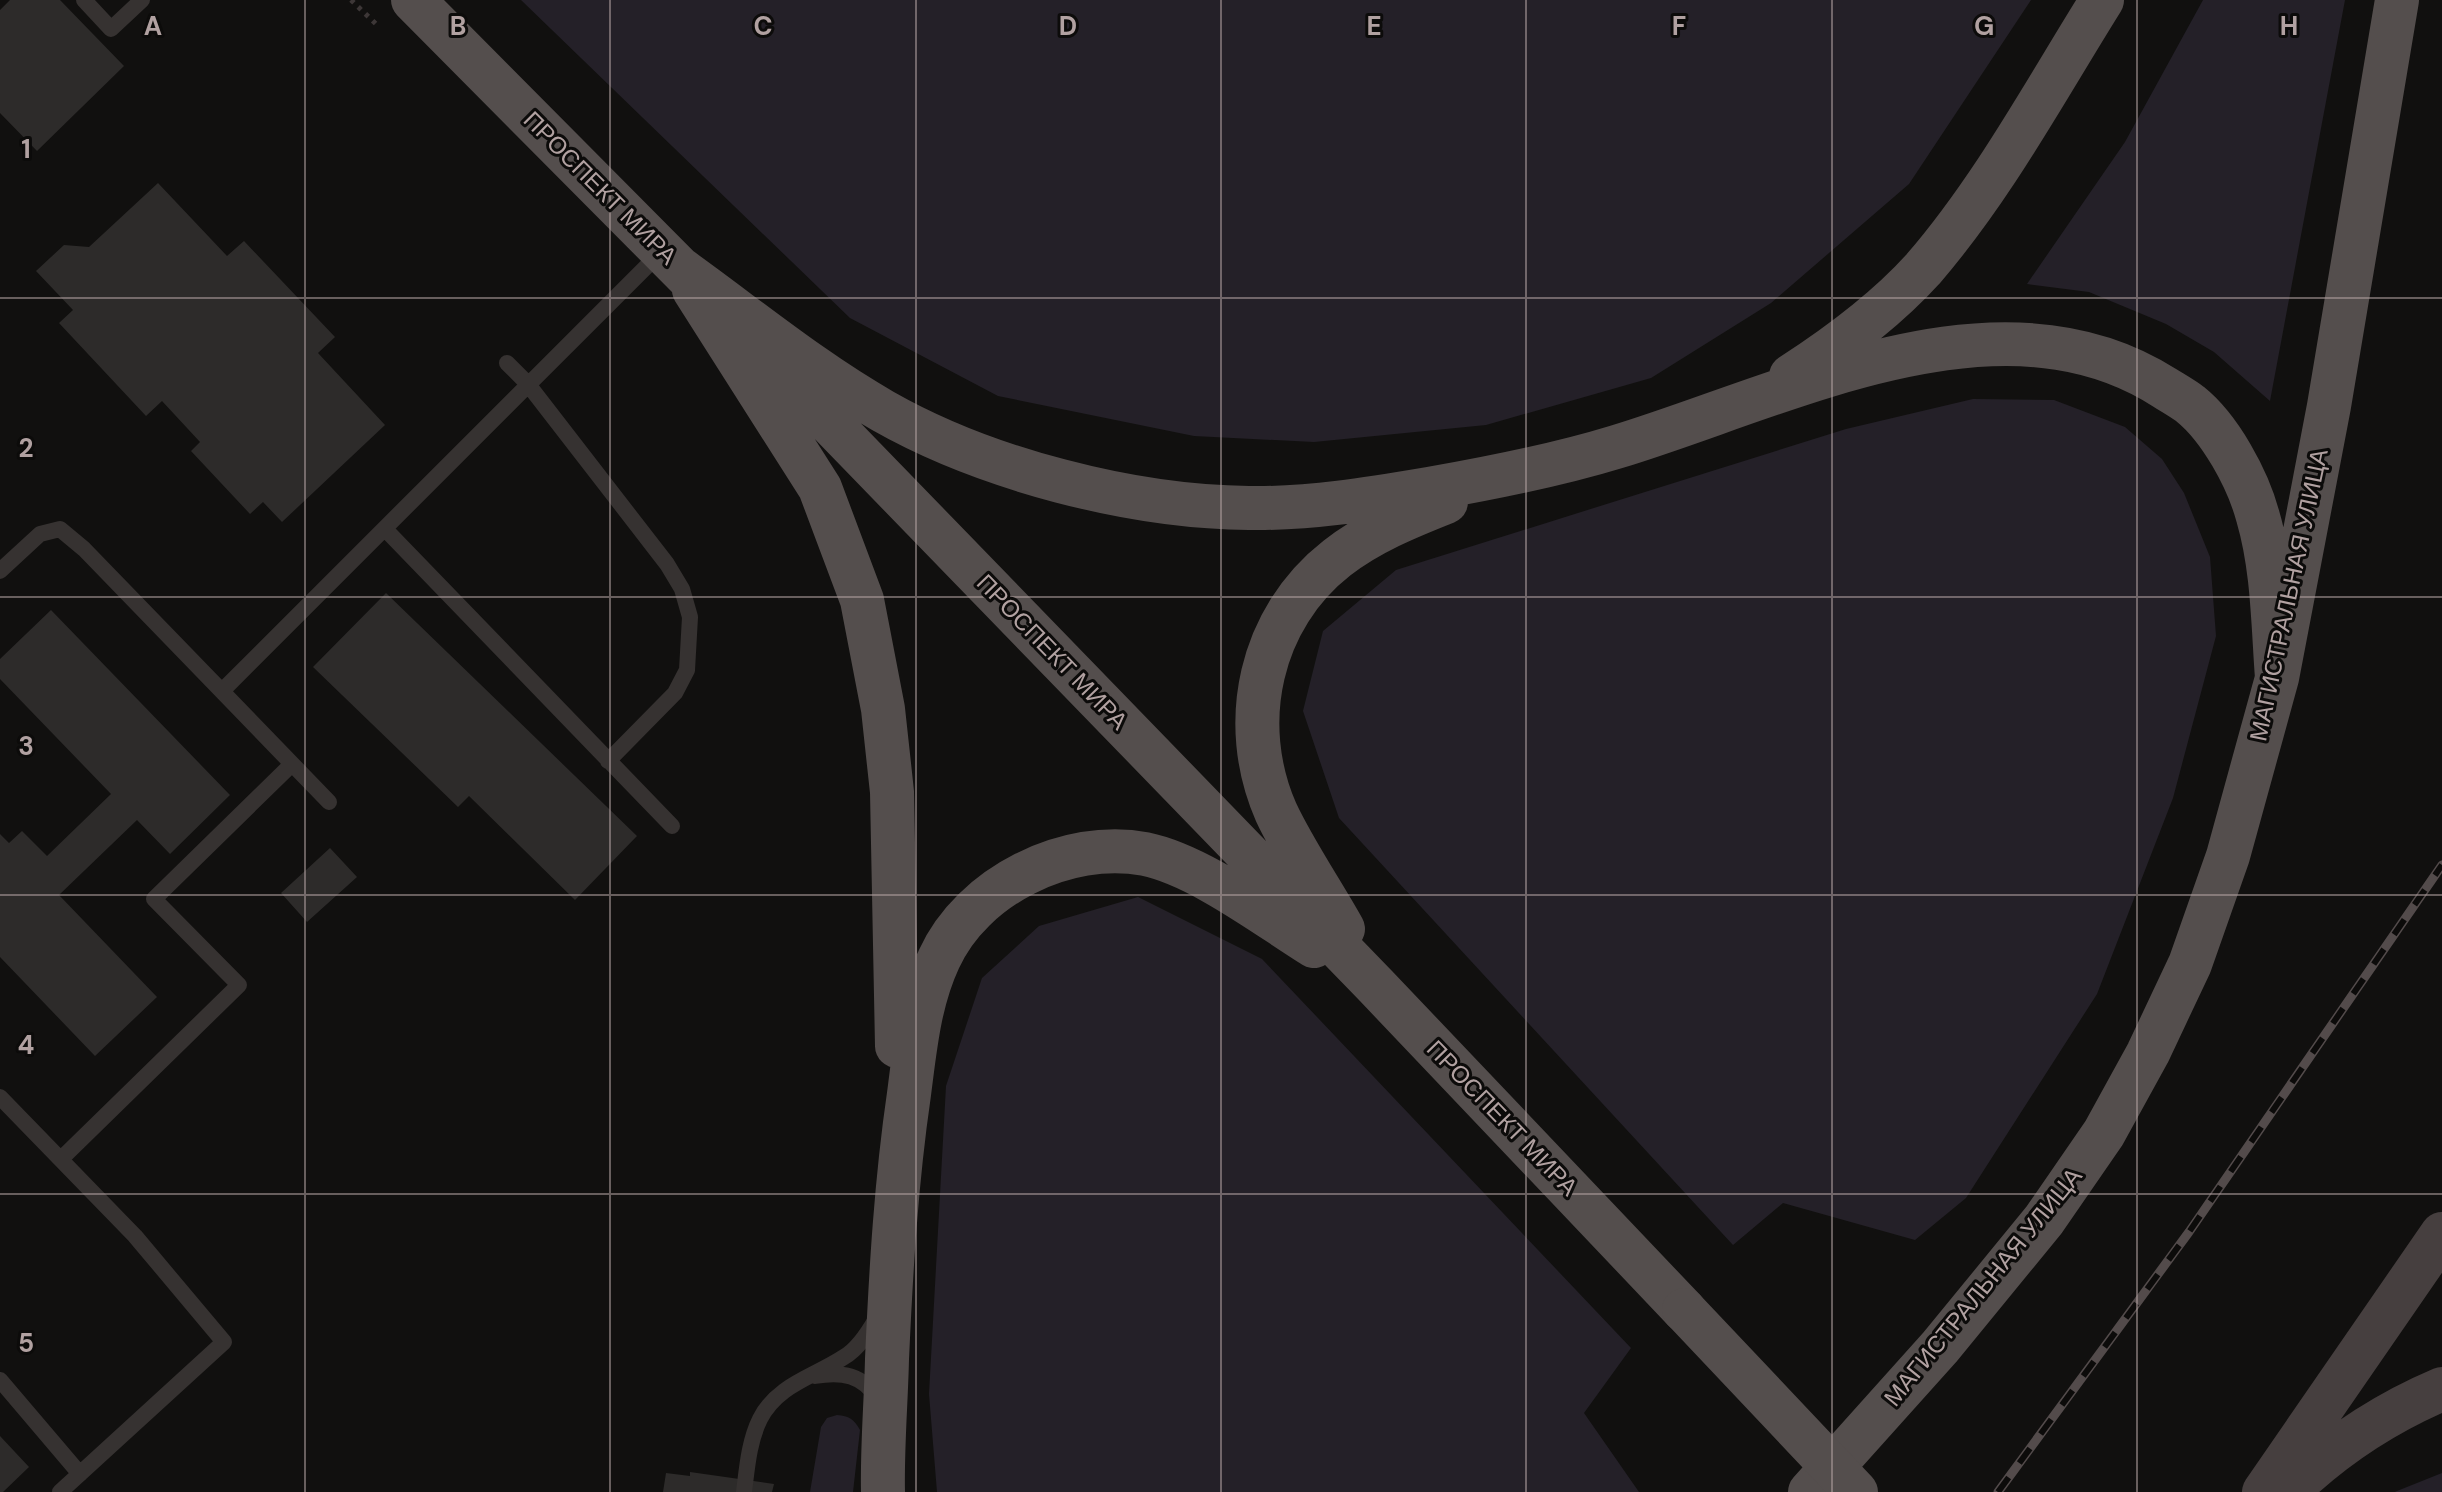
<svg xmlns="http://www.w3.org/2000/svg" width="2442" height="1492" font-family="'DM Sans',sans-serif">
<style>
.green{fill:#242028}
.building{fill:#2d2b2a}
.lines{fill:none;stroke-linecap:round;stroke-linejoin:round}
.path{stroke:#3d3737;stroke-width:5;stroke-dasharray:4 6;stroke-linecap:butt}
.lane{stroke:#363231;stroke-width:16}
.secondary{stroke:#463f3f;stroke-width:44}
.primary{stroke:#544e4d;stroke-width:44}
.rail-casing{stroke:#534b4b;stroke-width:9}
.rail{stroke:#0c0b0a;stroke-width:6;stroke-dasharray:18;stroke-linecap:butt}
.primary-bridge{stroke:#544e4d;stroke-width:44}
.grid{fill:none;stroke:#b1a1a1;stroke-width:2;stroke-opacity:0.55}
.labels{text-anchor:middle;stroke-width:6;stroke-linejoin:round;paint-order:stroke}
.street-label{font-size:24px;fill:#b1a1a1;stroke:#0c0b0a}
.grid-label{font-size:26px;text-anchor:middle;font-weight:bold;fill:#b1a1a1;stroke:#0c0b0a;stroke-width:6;stroke-linejoin:round;paint-order:stroke}
</style>
<rect width="100%" height="100%" fill="#11100f"/>
<path class="green" d="M 521,0 L 2031,0 L 1909,184 L 1771,303 L 1651,378 L 1486,425 L 1314,442 L 1194,436 L 998,396 L 850,318 Z
M 2203,0 L 2345,0 L 2270,401 L 2214,352 L 2166,324 L 2089,292 L 2027,284 L 2125,142 Z
M 1973,399 L 2054,400 L 2125,427 L 2162,459 L 2184,493 L 2210,557 L 2216,636 L 2173,798 L 2097,994 L 1966,1198 L 1915,1240 L 1783,1203 L 1733,1245 L 1339,818 L 1303,711 L 1323,631 L 1396,570 L 1846,429 Z
M 1138,897 L 1262,959 L 1631,1348 L 1584,1413 L 1639,1492 L 937,1492 L 929,1394 L 946,1086 L 982,978 L 1039,926 Z
M 837,1415 C 849,1416 854,1419 860,1430 L 853,1492 L 810,1492 L 821,1427 L 827,1418 Z
M 2442,1473 L 2442,1492 L 2395,1492 L 2397,1491 Z"/>
<path class="building" d="M 10,0 L 60,0 L 124,66 L 37,151 L 0,113 L 0,10 Z
M 158,183 L 227,256 L 244,241 L 335,337 L 318,353 L 385,425 L 282,522 L 263,502 L 250,514 L 191,451 L 200,442 L 162,401 L 146,416 L 59,323 L 73,310 L 36,271 L 64,245 L 89,247 Z
M 386,593 L 637,836 L 575,900 L 469,796 L 458,807 L 313,667 Z
M 51,610 L 230,795 L 170,854 L 137,820 L 59,895 L 157,997 L 95,1056 L 0,957 L 0,834 L 9,843 L 22,831 L 47,856 L 111,794 L 0,679 L 0,659 Z
M 330,848 L 357,877 L 307,922 L 281,893 Z
M 0,1436 L 29,1467 L 3,1492 L 0,1492 Z
M 690,1472 L 774,1484 L 772,1492 L 663,1492 L 666,1473 L 690,1476 Z"/>
<g class="lines">
<path class="path" d="M 351,0 L 376,24"/>
<path class="lane" d="M 84,0 L 111,29 L 142,0
M 507,363 L 527,383 L 667,564 L 682,589 L 690,617 L 687,670 L 675,693 L 608,761
M 385,529 L 672,826
M 0,571 L 40,534 L 60,529 L 84,549 L 329,802
M 222,691 L 662,251
M 0,1097 L 135,1236 L 224,1342 L 60,1492
M 61,1159 L 239,985 L 154,899 L 292,764
M 815,1376 C 842,1371 863,1375 878,1399
M 0,1380 L 80,1474
M 744,1492 C 747,1468 749,1441 760,1419 C 778,1384 814,1377 844,1357 C 858,1349 868,1333 876,1319"/>
<path class="secondary" d="M 2264,1492 L 2442,1234
M 2287,1492 C 2333,1447 2383,1414 2442,1389"/>
<path class="primary" d="M 413,0 L 699,288
M 679,268 C 746,316 811,370 883,411 C 985,469 1131,507 1249,508 C 1309,509 1370,499 1429,489 C 1492,478 1554,466 1616,447 C 1782,397 1999,281 2165,388 C 2173,393 2182,398 2190,404 C 2220,428 2248,479 2258,517 C 2273,568 2273,625 2277,678
M 694,290 L 820,488 L 862,600 L 883,709 L 892,792 L 897,1046
M 763,354 L 1376,986 L 1684,1310
M 1791,376 C 1839,345 1885,311 1923,269 C 1993,188 2045,91 2102,0
M 1343,929 C 1323,893 1293,849 1276,812 C 1237,723 1260,618 1337,558 C 1369,533 1408,517 1446,502
M 883,1492 C 882,1448 886,1403 887,1359 C 891,1270 896,1183 909,1094 C 915,1048 919,1002 939,959 C 972,886 1067,839 1145,854 C 1199,865 1266,916 1314,946
M 1810,1492 L 1940,1347 L 2044,1220 L 2104,1133 L 2148,1053 L 2190,964 L 2228,856 L 2277,678 L 2329,406 L 2397,0"/>
<defs>
<path id="rail" d="M 1998,1492 L 2189,1232 L 2442,865"/>
</defs>
<use href="#rail" class="rail-casing"/>
<use href="#rail" class="rail"/>
<path class="primary-bridge" d="M 1684,1310 L 1856,1492"/>
</g>
<path class="grid" d="M 305,0 L 305,1492M 610,0 L 610,1492M 916,0 L 916,1492M 1221,0 L 1221,1492M 1526,0 L 1526,1492M 1832,0 L 1832,1492M 2137,0 L 2137,1492M 0,298 L 2442,298M 0,597 L 2442,597M 0,895 L 2442,895M 0,1194 L 2442,1194"/>
<g class="labels">
<g class="street-label">
<text transform="translate(600 188) rotate(45)" y="8">ПРОСПЕКТ МИРА</text>
<text transform="translate(2289 595) rotate(-78)" y="8">МАГИСТРАЛЬНАЯ УЛИЦА</text>
<text transform="translate(1052 652) rotate(46)" y="8">ПРОСПЕКТ МИРА</text>
<text transform="translate(1502 1118) rotate(46)" y="8">ПРОСПЕКТ МИРА</text>
<text transform="translate(1983 1287) rotate(-51)" y="8">МАГИСТРАЛЬНАЯ УЛИЦА</text>
</g>
</g>
<g class="grid-label">
<text x="153" y="35">A</text>
<text x="458" y="35">B</text>
<text x="763" y="35">C</text>
<text x="1068" y="35">D</text>
<text x="1374" y="35">E</text>
<text x="1679" y="35">F</text>
<text x="1984" y="35">G</text>
<text x="2289" y="35">H</text>
<text x="26" y="158">1</text>
<text x="26" y="457">2</text>
<text x="26" y="755">3</text>
<text x="26" y="1054">4</text>
<text x="26" y="1352">5</text>
</g>
</svg>
